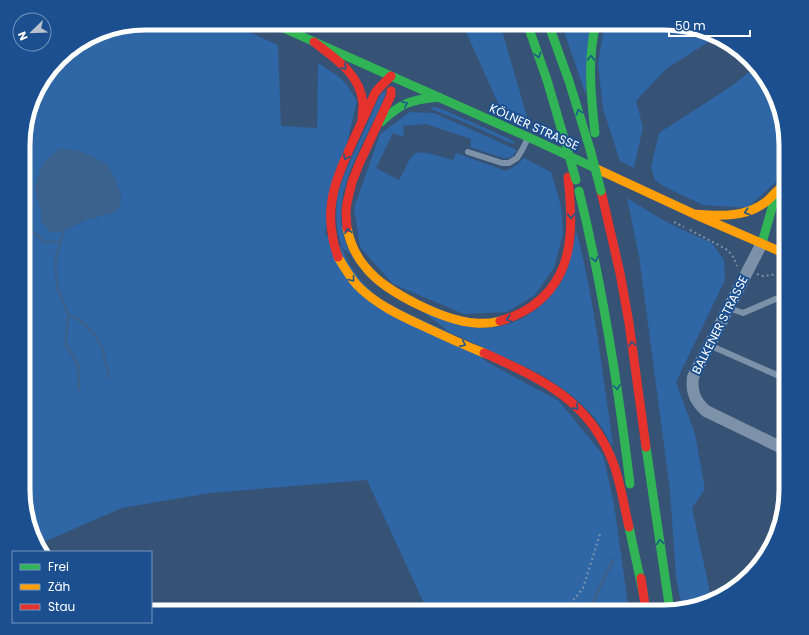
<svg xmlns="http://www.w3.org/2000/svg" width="809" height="635" font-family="Poppins,sans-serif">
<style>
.green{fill:#2f66a5;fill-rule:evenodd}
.water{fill:#3b618d}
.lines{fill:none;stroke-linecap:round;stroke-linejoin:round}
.stream{stroke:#3b618d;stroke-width:3}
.path{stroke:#7d92a8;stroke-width:2;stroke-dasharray:2 3;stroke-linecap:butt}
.lane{stroke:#7d92a8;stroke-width:6}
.street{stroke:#7d92a8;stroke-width:12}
.fast{stroke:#30b455;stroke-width:9}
.slow{stroke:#ff9f0a;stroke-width:9}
.jam{stroke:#e5322d;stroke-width:9}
.fast-bridge{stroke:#30b455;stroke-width:9}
.oneway{stroke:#1d5989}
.labels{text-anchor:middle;stroke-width:4;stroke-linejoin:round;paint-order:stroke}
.street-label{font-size:12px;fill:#fff;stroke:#1b4f8f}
.rim{fill:none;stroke:#fff;stroke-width:5}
</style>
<rect width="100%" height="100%" fill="#365274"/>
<path class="green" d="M 145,23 L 229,23 L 278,45 L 281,126 L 317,128 L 318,63 L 338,76 L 347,85 L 357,101 L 325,234 L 487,362 L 559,401 L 603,455 L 614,504 L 629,612 L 428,612 L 367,480 L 210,493 L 122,508 L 37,545 L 35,544 L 23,498 L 24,129 L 39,84 L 65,53 L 106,30 ZM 107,164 L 115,180 L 121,195 L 115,212 L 86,220 L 63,231 L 50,232 L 41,221 L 41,207 Z
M 462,23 L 498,23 L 503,34 L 528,120 L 502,112 Z
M 561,23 L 591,23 L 586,95 Z
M 605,23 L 672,23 L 710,32 L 722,39 L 707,43 L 666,69 L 636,101 L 643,127 L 634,168 L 620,161 L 603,109 L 598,63 Z
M 755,67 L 774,91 L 786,145 L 786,160 L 776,182 L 747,208 L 703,205 L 663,186 L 655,180 L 651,167 L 659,133 L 733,85 Z
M 384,91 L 386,92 C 372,132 341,172 341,214 C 341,264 378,290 419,309 C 438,318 458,326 479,328 C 516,330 551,305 566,272 C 571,259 573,245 576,231 C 584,258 589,287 594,315 C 601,359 607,402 613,446 C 610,442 608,438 605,433 C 602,427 597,421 593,416 C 582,403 568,392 554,383 C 540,373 524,366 508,359 C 481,346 453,334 426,322 C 409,314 390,307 375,295 C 347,270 333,239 337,201 C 339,185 347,168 354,153 C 362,136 370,118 377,101 L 381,94 Z
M 435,107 L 444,110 L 496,133 L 513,141 L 514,144 L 508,142 L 471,125 L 429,108 Z
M 410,112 L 434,113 L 515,149 L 516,151 C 513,157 509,159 503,158 L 470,147 L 471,139 L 426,124 L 403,126 L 404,135 L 401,136 L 393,133 L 376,168 L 399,180 C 404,172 407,162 413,155 C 420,148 444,158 453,160 L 456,153 L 506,171 L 517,165 L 524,158 L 551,172 L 561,206 L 563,233 L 554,268 L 535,295 L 507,312 L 464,314 L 393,284 L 360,247 L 354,208 L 380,134 Z
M 627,198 L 663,220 L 683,230 L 712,243 L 724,260 L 725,280 L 676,382 L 695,434 L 705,489 L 692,508 L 712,602 L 682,608 L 676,577 L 670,491 L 639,256 Z"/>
<path class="water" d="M 60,148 L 80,151 L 107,164 L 115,180 L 121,195 L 121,204 L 115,212 L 86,220 L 63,231 L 50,232 L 41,221 L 41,207 L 36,196 L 35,186 L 43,163 Z"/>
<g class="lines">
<path class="stream" d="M 24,225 L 45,242 L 60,242
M 63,231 L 55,263 L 58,290 L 68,314 L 66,344 L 78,365 L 79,389
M 68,314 C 83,321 95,331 101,346 C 105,356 107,367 109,377
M 588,612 L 599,589 L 613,560"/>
<path class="path" d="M 241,23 L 260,32
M 674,222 L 684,227
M 690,230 L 726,249 C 732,254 735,259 737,266
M 757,274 L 763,276 L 778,274 L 786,277
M 564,612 L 583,588 L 600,534"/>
<path class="lane" d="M 468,152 L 502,163 L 509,163 L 517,158 L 522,150 L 528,138
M 729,308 L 743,313 L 778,298 L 786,302
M 709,345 L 786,379"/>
<path class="street" d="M 762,243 L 693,377 C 691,392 695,401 706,411 L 778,446 L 786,453"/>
<path class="fast" d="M 272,23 L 528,137 L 597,169
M 527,23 L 547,80 L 564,138
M 548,23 L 569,81 L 590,149
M 381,122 C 402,102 411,100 439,97
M 595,133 C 591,96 587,60 596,23
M 579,191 C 603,288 618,385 630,484
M 762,243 L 772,208 L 786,173
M 646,447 L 670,611
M 629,527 L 643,592"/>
<path class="slow" d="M 597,169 L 694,214 L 786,254
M 694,214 C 719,216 746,218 767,201 C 771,198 774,193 778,190
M 347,228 C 350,243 357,258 367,269 C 387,293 445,321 475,323 C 484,324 492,323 500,321
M 338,257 C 344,267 349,276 357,285 C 375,304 401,316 425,327 C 444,336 464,345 484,353"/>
<path class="jam" d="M 314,42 C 335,58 361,75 363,104 C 363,109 362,115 362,120
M 601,191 L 620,273 L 629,323 L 646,447
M 347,228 L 346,213 L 347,203 L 352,182 L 360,162 L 391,95 L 391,91
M 338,257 C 336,251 334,245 333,239 C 325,202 338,174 353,141 C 360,125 368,109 375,93 L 380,87 L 391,76
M 500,321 C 542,309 567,279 570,235 C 572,216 570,196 568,177
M 484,353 C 542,379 590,400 614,465 C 621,485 624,506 629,527
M 641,578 L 646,612"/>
<path class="fast-bridge" d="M 564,138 L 576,180
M 590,149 L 601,191"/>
</g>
<defs><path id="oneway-chevron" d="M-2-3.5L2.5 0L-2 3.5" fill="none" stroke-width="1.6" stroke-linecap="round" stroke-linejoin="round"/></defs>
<g class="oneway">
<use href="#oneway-chevron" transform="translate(538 55) rotate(72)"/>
<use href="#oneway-chevron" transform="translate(591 58) rotate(-89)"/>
<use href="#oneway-chevron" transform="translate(344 67) rotate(42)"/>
<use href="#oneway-chevron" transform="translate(405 104) rotate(-24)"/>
<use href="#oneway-chevron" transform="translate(579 112) rotate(-107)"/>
<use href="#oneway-chevron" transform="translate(346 157) rotate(114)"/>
<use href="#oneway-chevron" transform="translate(747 212) rotate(162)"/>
<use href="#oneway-chevron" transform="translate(571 216) rotate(89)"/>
<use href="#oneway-chevron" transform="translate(348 231) rotate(-100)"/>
<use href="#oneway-chevron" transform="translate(595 259) rotate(78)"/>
<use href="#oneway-chevron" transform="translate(352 279) rotate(52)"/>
<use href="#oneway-chevron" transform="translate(509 319) rotate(162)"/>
<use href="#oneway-chevron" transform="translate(463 344) rotate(24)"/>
<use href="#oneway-chevron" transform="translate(632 344) rotate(-98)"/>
<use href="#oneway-chevron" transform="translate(617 387) rotate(82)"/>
<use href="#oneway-chevron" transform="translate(576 407) rotate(44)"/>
<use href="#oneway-chevron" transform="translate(660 542) rotate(-98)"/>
</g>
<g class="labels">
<g class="street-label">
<text transform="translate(534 127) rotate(24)" y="4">KÖLNER STRASSE</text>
<text transform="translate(720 325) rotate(-63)" y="4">BALKENER STRASSE</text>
</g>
</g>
<path d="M0 0H809V635H0ZM145 30H664A115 115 0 0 1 779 145V490A115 115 0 0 1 664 605H145A115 115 0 0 1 30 490V145A115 115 0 0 1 145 30Z" fill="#1b4f8f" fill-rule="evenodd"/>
<path class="rim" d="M145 30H664A115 115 0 0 1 779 145V490A115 115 0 0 1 664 605H145A115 115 0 0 1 30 490V145A115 115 0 0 1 145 30Z"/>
<rect x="12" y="551" width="140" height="72" fill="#1b4f8f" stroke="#7695bc"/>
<rect x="20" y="564" width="20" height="6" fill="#30b455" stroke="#7695bc"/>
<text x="48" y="571" font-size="12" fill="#ffffff">Frei</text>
<rect x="20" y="584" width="20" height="6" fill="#ff9f0a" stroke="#7695bc"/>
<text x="48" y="591" font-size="12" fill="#ffffff">Zäh</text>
<rect x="20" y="604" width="20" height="6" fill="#e5322d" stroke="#7695bc"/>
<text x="48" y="611" font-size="12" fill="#ffffff">Stau</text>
<g transform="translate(32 32) rotate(247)"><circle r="19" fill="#1b4f8f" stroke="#7695bc"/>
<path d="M0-3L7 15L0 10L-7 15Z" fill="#b9c2ce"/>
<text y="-6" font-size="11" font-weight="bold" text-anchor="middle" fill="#ffffff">N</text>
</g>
<path d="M669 30v6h81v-6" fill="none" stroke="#ffffff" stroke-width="2"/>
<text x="675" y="30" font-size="12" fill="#ffffff" stroke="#1b4f8f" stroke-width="3" paint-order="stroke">50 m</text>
</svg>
